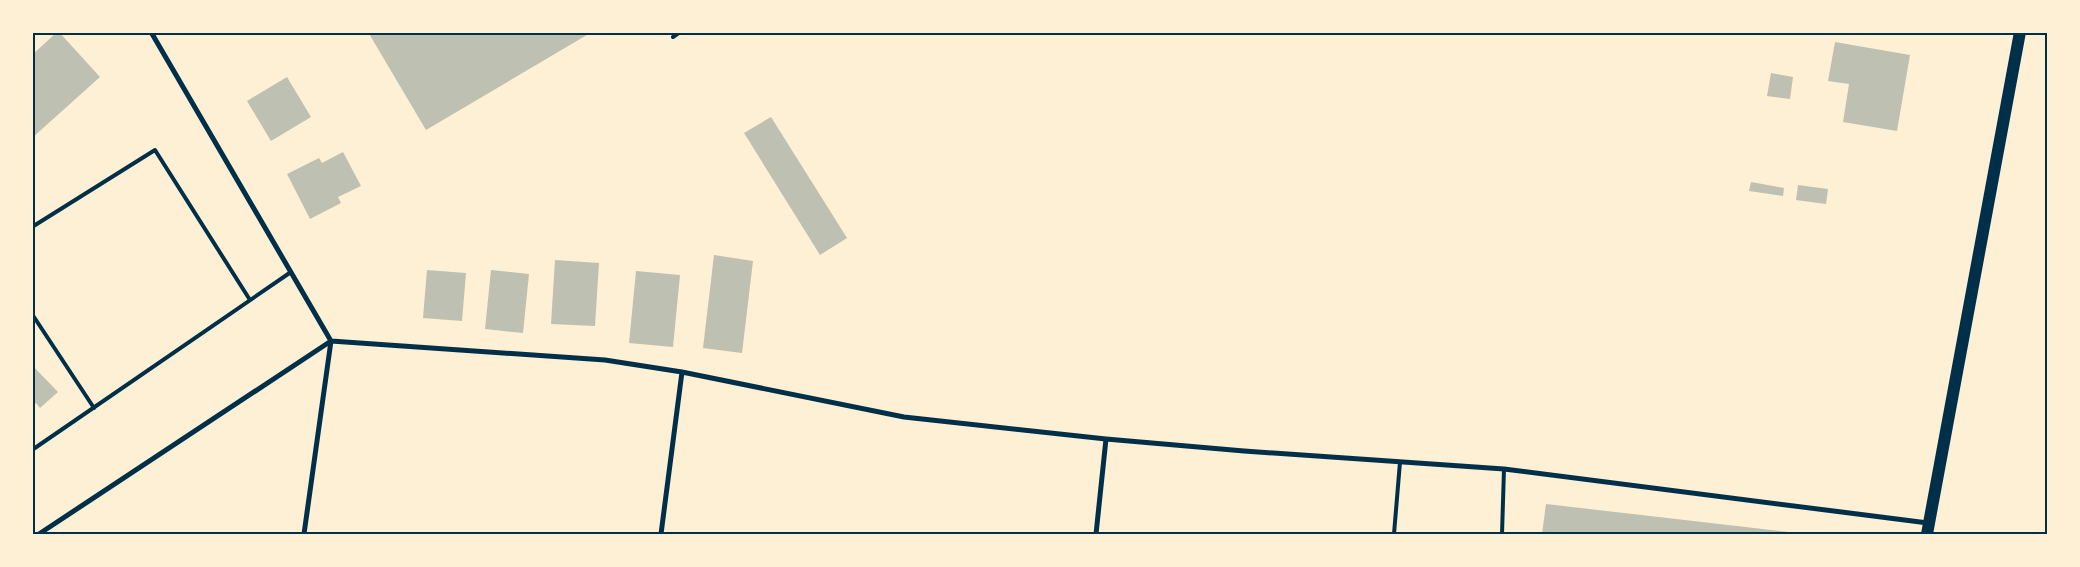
<svg xmlns="http://www.w3.org/2000/svg" width="2080" height="567" font-family="'Work Sans',sans-serif">
<style>
.building{fill:#bec0b2}
.lines{fill:none;stroke-linecap:round;stroke-linejoin:round}
.service{stroke:#003049;stroke-width:4}
.minor{stroke:#003049;stroke-width:5}
.primary{stroke:#003049;stroke-width:12}
.neatline{fill:none;stroke:#003049;stroke-width:2}
</style>
<rect width="100%" height="100%" fill="#fdf0d5"/>
<path class="building" d="M 57,32 L 59,32 L 100,77 L 32,138 L 32,55 Z
M 368,32 L 592,32 L 426,130 Z
M 1835,42 L 1910,55 L 1897,131 L 1843,122 L 1849,84 L 1828,81 Z
M 1771,73 L 1793,77 L 1790,99 L 1767,96 Z
M 287,77 L 311,117 L 271,141 L 247,101 Z
M 771,117 L 847,238 L 820,255 L 744,133 Z
M 343,152 L 361,186 L 338,197 L 341,203 L 310,219 L 287,174 L 319,158 L 322,163 Z
M 1751,182 L 1784,188 L 1783,196 L 1749,191 Z
M 1798,185 L 1828,189 L 1826,204 L 1796,200 Z
M 714,255 L 753,261 L 742,353 L 703,348 Z
M 555,260 L 599,263 L 595,326 L 551,324 Z
M 427,270 L 466,273 L 462,321 L 423,318 Z
M 491,270 L 529,274 L 523,333 L 485,329 Z
M 636,271 L 680,275 L 673,347 L 629,343 Z
M 32,365 L 58,392 L 40,408 L 36,403 L 32,407 Z
M 1546,504 L 1797,533 L 1797,534 L 1542,534 Z"/>
<g class="lines">
<path class="service" d="M 673,37 L 680,32
M 32,227 L 155,150 L 250,300
M 32,314 L 94,408
M 32,450 L 291,272
M 1394,534 L 1400,462
M 1502,534 L 1504,469"/>
<path class="minor" d="M 151,32 L 331,341 L 304,534
M 39,534 L 331,341 L 605,360 L 682,372 L 904,417 L 1106,439 L 1244,451 L 1504,469 L 1928,523
M 661,534 L 682,372
M 1096,534 L 1106,439"/>
<path class="primary" d="M 1927,534 L 2020,32"/>
</g>
<rect width="2080" height="567" fill="none" stroke="#fdf0d5" stroke-width="68"/>
<rect x="34" y="34" width="2012" height="499" class="neatline"/>
</svg>
